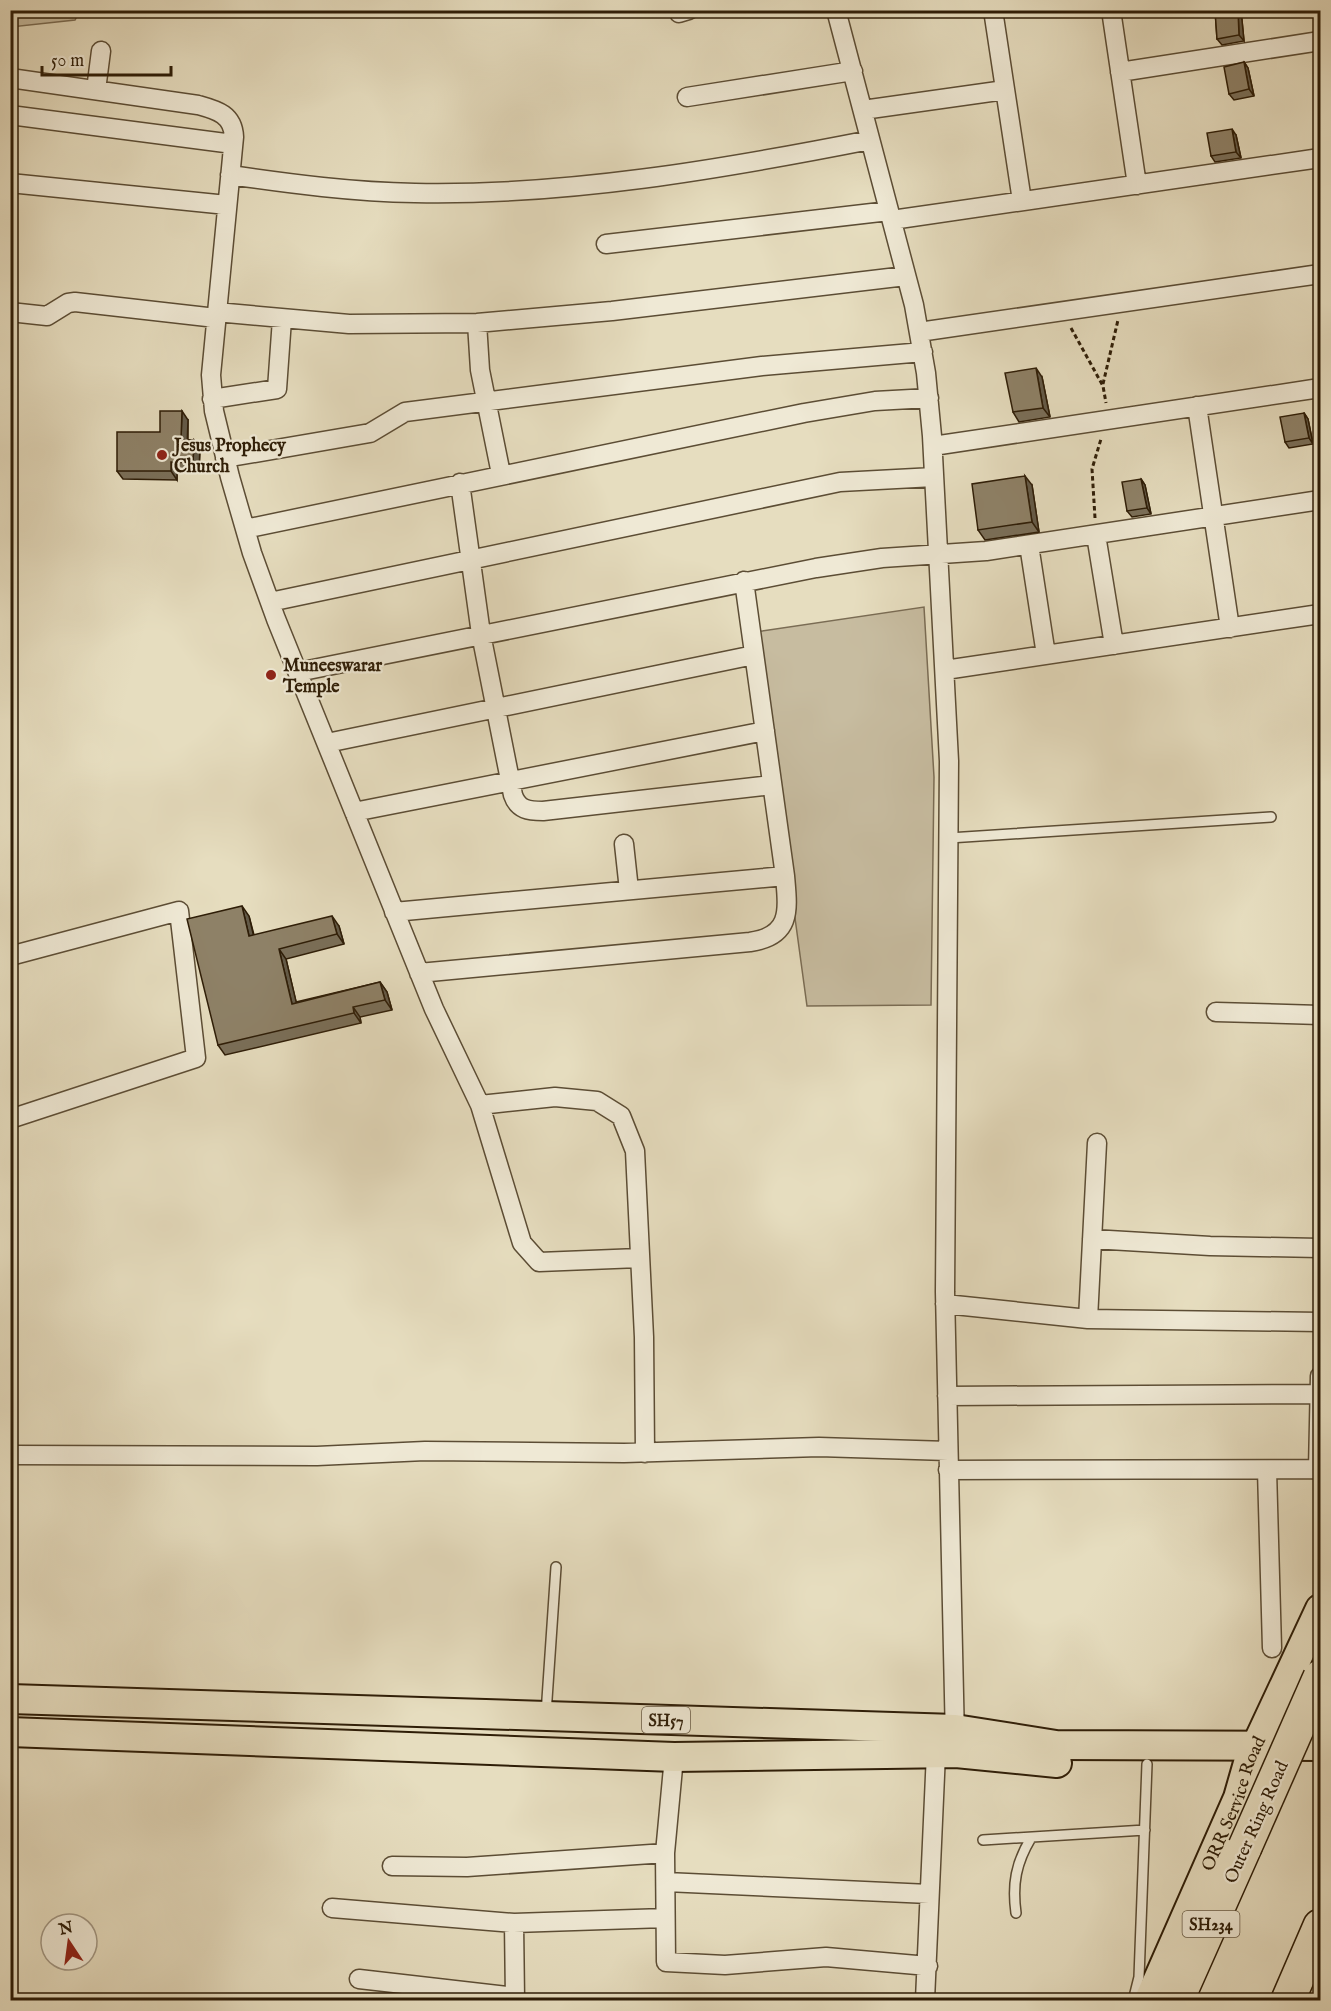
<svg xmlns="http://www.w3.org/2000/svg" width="1331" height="2011" font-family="'IM FELL English',serif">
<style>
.green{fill:#c7bca0;stroke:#7a6c54;stroke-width:1.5}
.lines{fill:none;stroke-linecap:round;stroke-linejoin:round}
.service-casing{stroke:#5c4d35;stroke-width:12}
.minor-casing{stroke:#5c4d35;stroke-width:21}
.primary-casing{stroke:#2e1d07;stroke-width:32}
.motorway-casing{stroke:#2e1d07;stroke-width:36}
.path{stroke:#2e1d07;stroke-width:3;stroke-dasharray:4.5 3;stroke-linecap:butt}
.service{stroke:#efe9d5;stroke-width:9}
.minor{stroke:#efe9d5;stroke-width:18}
.primary{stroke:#e6ddbf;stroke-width:28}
.motorway{stroke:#e6ddbf;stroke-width:33}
.motorway-bridge-casing{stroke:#2e1d07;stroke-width:36;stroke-linecap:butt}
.motorway-bridge{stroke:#e6ddbf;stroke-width:33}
.wall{fill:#7a6f59;stroke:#2e1d07;stroke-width:1.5}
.shaded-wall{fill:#635a48;stroke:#2e1d07;stroke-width:1.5}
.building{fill:#8e8167;stroke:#2e1d07;stroke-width:1.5}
.poi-dot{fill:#8f2418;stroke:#efe9d5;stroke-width:2}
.labels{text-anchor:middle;stroke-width:4.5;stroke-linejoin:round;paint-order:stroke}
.shield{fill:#efe9d5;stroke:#685a45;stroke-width:1.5}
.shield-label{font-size:16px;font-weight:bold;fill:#2e1d07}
.poi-label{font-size:18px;font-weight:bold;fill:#2e1d07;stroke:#efe9d5;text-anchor:start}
.street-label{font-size:18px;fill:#2e1d07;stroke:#efe9d5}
</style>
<rect width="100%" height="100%" fill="#e6ddbf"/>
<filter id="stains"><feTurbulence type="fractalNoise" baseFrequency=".00333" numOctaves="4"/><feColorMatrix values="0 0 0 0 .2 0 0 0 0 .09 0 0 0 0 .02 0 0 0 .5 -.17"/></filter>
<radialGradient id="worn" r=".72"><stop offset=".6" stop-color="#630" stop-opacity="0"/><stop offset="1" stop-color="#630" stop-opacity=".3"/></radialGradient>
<path class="green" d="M 10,11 L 11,10 L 80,11 L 75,20 L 11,27 Z
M 924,607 L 934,777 L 931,1005 L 807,1006 L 756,632 Z"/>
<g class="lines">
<defs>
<path id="service" d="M 949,838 L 1271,817
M 546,1714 L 556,1567
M 983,1840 L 1145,1830
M 1016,1913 C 1012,1884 1016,1863 1031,1838
M 1048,1999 L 1051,2000
M 1130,2000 L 1134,1997 L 1139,1977 L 1147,1764"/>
<path id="minor" d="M 836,10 L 914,305 L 926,373 L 932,436 L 949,761 L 945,1292 L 955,1740
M 993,10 L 1022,201
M 1111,10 L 1137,185
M 679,13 L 689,10
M 1120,72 L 1320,41
M 10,78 L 198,105 C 216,110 233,114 234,137 L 211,375 L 214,411 L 230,477 L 252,553 L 276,619 L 434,1009 L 480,1105 L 522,1243 L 539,1262 L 639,1258
M 96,90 L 101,51
M 687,97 L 853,71
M 863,110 L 1005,90
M 10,115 L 233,144
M 230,175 C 292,184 353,192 415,193 C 566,196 723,169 870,140
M 10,183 L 227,205
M 892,220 L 1320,158
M 606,244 L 889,211
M 10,312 L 47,316 L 68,303 L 75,302 L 216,318
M 216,312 L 349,324 L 477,323 L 612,311 L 906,276
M 477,323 L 480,370 L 501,474
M 919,332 L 1320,274
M 212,399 L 277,389 L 282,319
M 1197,406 L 1230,628
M 933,446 L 1320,388
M 225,458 L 370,433 L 405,412 L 762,366 L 923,352
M 460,483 L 481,634 L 513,795 C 518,810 529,811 543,811 L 772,785
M 245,529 L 804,413 L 875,401 L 929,398
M 1096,535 L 1114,645
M 1029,545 L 1046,655
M 270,602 L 840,482 L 934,477
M 945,670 L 1320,614
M 298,672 L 816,568 L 882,558 L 986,551 L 1320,500
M 327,743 L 754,655
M 354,812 L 765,731
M 624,844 L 629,890
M 394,912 L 785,876
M 10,956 L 179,911 L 196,1058 L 10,1119
M 419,973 L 750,942 C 792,936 788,910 785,876 L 744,581
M 1216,1012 L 1320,1015
M 480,1105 L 555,1097 L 597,1101 L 621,1116 L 635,1151 L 644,1337 L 645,1453
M 1092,1239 L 1210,1246 L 1320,1248
M 945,1304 L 1088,1319 L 1320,1322
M 1088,1319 L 1097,1143
M 947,1396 L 1319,1394
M 10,1455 L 317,1456 L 425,1451 L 624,1453 L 819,1447 L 948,1451
M 948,1470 L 1320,1469
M 1267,1470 L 1272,1648
M 1318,1470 L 1320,1376
M 674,1757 L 665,1853 L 666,1962 L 725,1965 L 826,1957 L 928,1966
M 392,1866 L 467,1867 L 665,1853
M 666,1882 L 929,1894
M 332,1908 L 514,1923 L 665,1918
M 514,1923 L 515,2000
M 359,1979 L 516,1997
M 925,2000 L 936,1753"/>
<g id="primary">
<path d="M 10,1699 L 955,1729 L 1056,1745 L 1320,1746"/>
<path d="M 10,1732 L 674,1757 L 956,1753 L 1057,1763"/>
<path id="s1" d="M 1149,2000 L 1238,1798 L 1248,1763 L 1320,1609"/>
</g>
<path id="motorway" d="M 1177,2000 L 1245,1847
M 1288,2000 L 1320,1926"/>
</defs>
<use href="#service" class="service-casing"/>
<use href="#minor" class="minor-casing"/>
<use href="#primary" class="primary-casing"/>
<use href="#motorway" class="motorway-casing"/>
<path class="path" d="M 1071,328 L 1103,386 L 1106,403
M 1103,384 L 1118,320
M 1095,518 L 1092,469 L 1101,439"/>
<use href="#service" class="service"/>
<use href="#minor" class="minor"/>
<use href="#primary" class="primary"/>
<use href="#motorway" class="motorway"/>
<defs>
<path id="motorway-bridge" d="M 1245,1847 L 1320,1677"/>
</defs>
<use href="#motorway-bridge" class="motorway-bridge-casing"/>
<use href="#motorway-bridge" class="motorway-bridge"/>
</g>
<path class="wall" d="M 1215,10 L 1241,10 L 1244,41 L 1222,45 L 1217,39 Z
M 1244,62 L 1248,68 L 1254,96 L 1234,100 L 1229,94 Z
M 1236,135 L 1241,158 L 1215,162 L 1211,156 Z
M 1042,377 L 1050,417 L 1019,422 L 1013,412 Z
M 1304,413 L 1308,419 L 1313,444 L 1289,448 L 1285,442 Z
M 188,420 L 188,440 L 194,440 L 200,448 L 199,471 L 177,470 L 177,480 L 123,479 L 117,471 L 160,432 Z
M 1141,479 L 1145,485 L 1151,514 L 1132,517 L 1127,511 Z
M 1032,485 L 1039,532 L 985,540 L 978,530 Z
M 249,916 L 254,935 L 339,926 L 344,944 L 286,959 L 296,1002 L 380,982 L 387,992 L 392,1010 L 360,1017 L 361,1023 L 225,1055 L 218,1045 Z"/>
<path class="shaded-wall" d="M 1238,10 L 1241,10 L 1244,41 L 1239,35 Z
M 1244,62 L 1248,68 L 1254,96 L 1249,89 Z
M 1232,129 L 1236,135 L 1241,158 L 1236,152 Z
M 1036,368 L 1042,377 L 1050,417 L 1043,408 Z
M 182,411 L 188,420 L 187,448 L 181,440 Z
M 1304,413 L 1308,419 L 1313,444 L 1309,438 Z
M 194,440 L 200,448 L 199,471 L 193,463 Z
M 171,462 L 177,470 L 177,480 L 171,471 Z
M 1025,476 L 1032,485 L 1039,532 L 1032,522 Z
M 1141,479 L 1145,485 L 1151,514 L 1147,508 Z
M 242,906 L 249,916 L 256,946 L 249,936 Z
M 332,916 L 339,926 L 344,944 L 337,934 Z
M 279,949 L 286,959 L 299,1014 L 292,1004 Z
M 380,982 L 387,992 L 392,1010 L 385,1000 Z
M 353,1007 L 360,1017 L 361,1023 L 354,1013 Z"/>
<path class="building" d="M 1215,10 L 1238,10 L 1239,35 L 1217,39 Z
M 1244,62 L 1249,89 L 1229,94 L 1224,67 Z
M 1232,129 L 1236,152 L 1211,156 L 1207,133 Z
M 1036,368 L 1043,408 L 1013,412 L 1005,373 Z
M 160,411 L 182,411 L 181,440 L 194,440 L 193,463 L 171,462 L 171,471 L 117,471 L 117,432 L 160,432 Z
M 1304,413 L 1309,438 L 1285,442 L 1280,417 Z
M 1025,476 L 1032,522 L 978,530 L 972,484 Z
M 1141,479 L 1147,508 L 1127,511 L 1122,482 Z
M 242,906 L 249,936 L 332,916 L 337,934 L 279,949 L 292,1004 L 380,982 L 385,1000 L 353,1007 L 354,1013 L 218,1045 L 187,919 Z"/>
<g class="poi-dot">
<circle cx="162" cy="455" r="6"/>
<circle cx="271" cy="675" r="6"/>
</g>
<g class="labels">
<g class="shield">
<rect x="642" y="1707" width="48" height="26" rx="4.5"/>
<rect x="1182.5" y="1911" width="57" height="26" rx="4.5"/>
</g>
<g class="shield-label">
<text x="666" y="1726">SH57</text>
<text x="1211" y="1930">SH234</text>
</g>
<g class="poi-label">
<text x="174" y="451">Jesus Prophecy<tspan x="174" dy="21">Church</tspan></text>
<text x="283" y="671">Muneeswarar<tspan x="283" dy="21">Temple</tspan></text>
</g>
<g class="street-label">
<text dy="6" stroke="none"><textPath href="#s1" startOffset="214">ORR Service Road</textPath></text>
<text transform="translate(1256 1822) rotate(-66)" y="6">Outer Ring Road</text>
</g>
</g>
<rect width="1331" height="2011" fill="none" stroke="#e6ddbf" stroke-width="36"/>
<rect x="12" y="12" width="1307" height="1987" fill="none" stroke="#2e1d07" stroke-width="3"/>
<rect x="18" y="18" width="1295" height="1975" fill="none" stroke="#2e1d07" stroke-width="1.5"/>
<g transform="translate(69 1942) rotate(347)"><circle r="28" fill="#efe9d5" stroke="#a29783" stroke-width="1.5"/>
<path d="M0-4.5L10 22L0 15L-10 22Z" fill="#8f2418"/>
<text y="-9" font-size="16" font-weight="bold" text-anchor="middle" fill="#2e1d07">N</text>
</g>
<path d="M42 66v9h129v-9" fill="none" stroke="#2e1d07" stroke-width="3"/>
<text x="51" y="66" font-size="18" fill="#2e1d07" stroke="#efe9d5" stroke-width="4.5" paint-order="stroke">50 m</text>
<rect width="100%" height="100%" filter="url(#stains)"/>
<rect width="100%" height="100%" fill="url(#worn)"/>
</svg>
